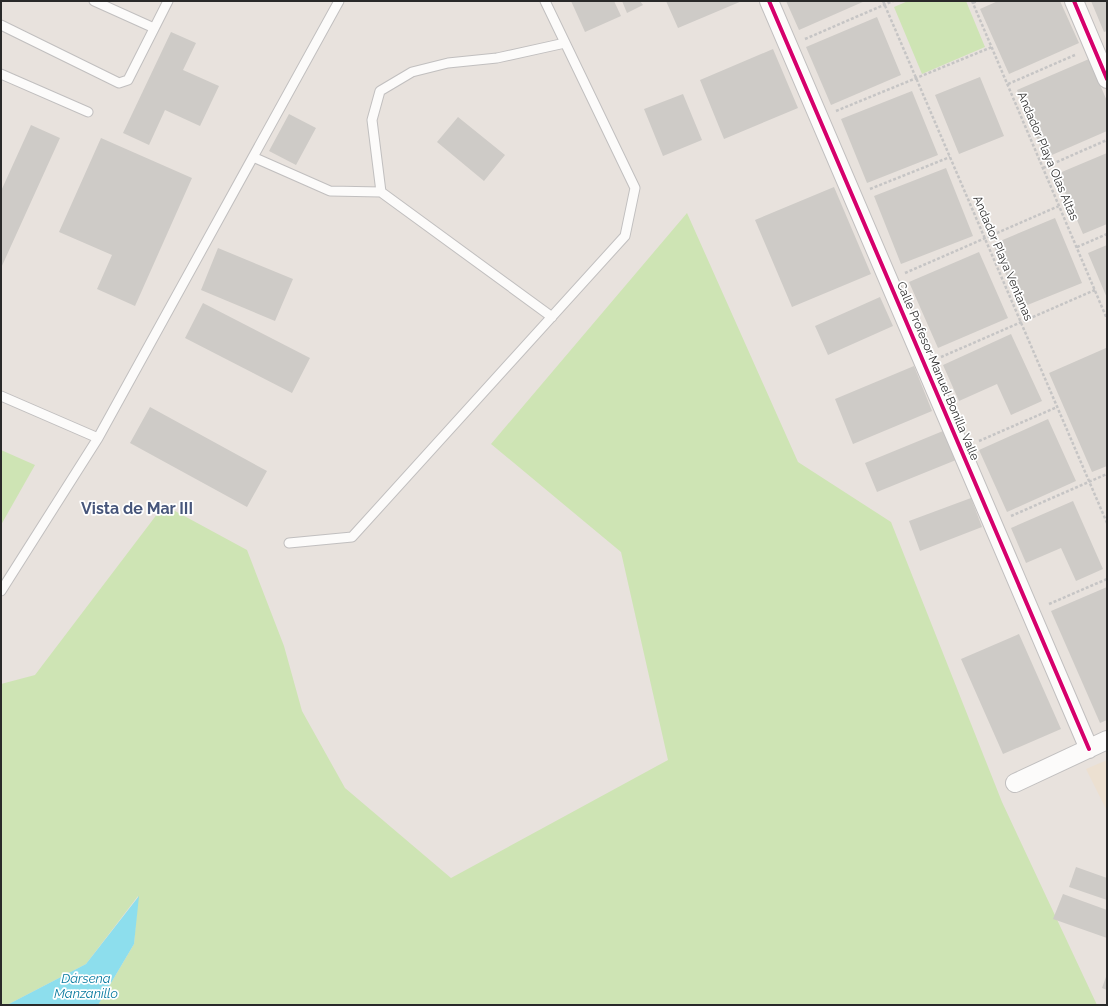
<svg xmlns="http://www.w3.org/2000/svg" width="1108" height="1006" font-family="Raleway,sans-serif">
<style>
.education{fill:#ece0d1}
.green{fill:#cee4b4}
.water{fill:#8ddeed}
.building{fill:#cecbc7}
.lines{fill:none;stroke-linecap:round;stroke-linejoin:round}
.lane-casing{stroke:#c1bfbf;stroke-width:11}
.street-casing{stroke:#c1bfbf;stroke-width:20}
.path{stroke:#c6c5c5;stroke-width:2.5;stroke-dasharray:3 2;stroke-linecap:butt}
.lane{stroke:#fcfbfa;stroke-width:9}
.street{stroke:#fcfbfa;stroke-width:18}
.cycleway-casing{stroke:#fff;stroke-width:6}
.cycleway{stroke:#d6006c;stroke-width:4}
.labels{text-anchor:middle;stroke-width:3.5;stroke-linejoin:round;paint-order:stroke}
.street-label{font-size:12px;fill:#292929;stroke:#fff}
.water-label{font-size:13px;font-style:italic;fill:#077a9f;stroke:#fff}
.district-label{font-size:16px;font-weight:bold;fill:#47567b;stroke:#fff}
</style>
<rect width="100%" height="100%" fill="#e8e2dd"/>
<path class="education" d="M 1107,760 L 1107,811 L 1086,769 Z"/>
<path class="green" d="M 908,1 L 966,1 L 985,47 L 922,74 L 894,7 Z
M 687,213 L 798,462 L 891,522 L 1002,802 L 1097,1005 L 98,1005 L 134,944 L 138,896 L 86,964 L 7,1005 L 1,1005 L 1,684 L 35,675 L 164,505 L 247,550 L 284,646 L 302,711 L 345,788 L 451,878 L 668,760 L 621,552 L 491,444 Z
M 1,450 L 35,465 L 1,525 Z"/>
<path class="water" d="M 139,896 L 134,944 L 98,1005 L 7,1005 L 86,964 Z"/>
<path class="building" d="M 571,1 L 614,1 L 621,16 L 585,32 Z
M 622,1 L 640,1 L 643,5 L 627,13 Z
M 666,1 L 742,1 L 678,28 Z
M 786,1 L 865,1 L 799,30 Z
M 998,1 L 1060,1 L 1079,43 L 1009,74 L 980,9 Z
M 1091,1 L 1107,1 L 1107,31 L 1104,32 Z
M 877,17 L 901,75 L 831,105 L 806,47 Z
M 171,32 L 196,43 L 183,70 L 219,86 L 200,126 L 165,110 L 149,145 L 123,133 Z
M 773,49 L 798,108 L 724,139 L 700,80 Z
M 1089,59 L 1107,101 L 1107,131 L 1045,158 L 1017,90 Z
M 980,77 L 1004,136 L 959,154 L 935,95 Z
M 912,91 L 938,155 L 867,183 L 841,119 Z
M 683,94 L 702,140 L 663,156 L 644,109 Z
M 289,114 L 316,128 L 296,165 L 269,151 Z
M 458,117 L 505,155 L 484,181 L 437,142 Z
M 31,125 L 60,138 L 1,268 L 1,191 Z
M 101,138 L 192,178 L 135,306 L 97,289 L 112,255 L 59,232 Z
M 1107,153 L 1107,224 L 1083,234 L 1057,174 Z
M 946,168 L 973,236 L 901,264 L 874,196 Z
M 834,187 L 871,274 L 792,307 L 755,220 Z
M 1055,218 L 1082,283 L 1020,308 L 993,244 Z
M 1107,245 L 1107,298 L 1088,253 Z
M 218,248 L 293,279 L 275,321 L 201,290 Z
M 979,252 L 1008,318 L 938,348 L 909,282 Z
M 880,297 L 893,326 L 828,355 L 815,326 Z
M 203,303 L 310,358 L 292,393 L 185,338 Z
M 1011,334 L 1042,401 L 1011,415 L 997,384 L 959,401 L 943,365 Z
M 1106,348 L 1107,466 L 1092,472 L 1049,373 Z
M 914,366 L 932,411 L 853,444 L 835,399 Z
M 150,407 L 267,471 L 247,507 L 130,443 Z
M 1048,419 L 1076,481 L 1007,512 L 979,450 Z
M 943,431 L 956,460 L 877,492 L 865,463 Z
M 971,498 L 982,527 L 920,551 L 909,521 Z
M 1073,501 L 1103,569 L 1076,581 L 1061,548 L 1026,563 L 1011,528 Z
M 1107,587 L 1107,720 L 1100,723 L 1051,611 Z
M 1019,634 L 1061,729 L 1003,754 L 961,659 Z
M 1076,867 L 1107,878 L 1107,900 L 1069,887 Z
M 1063,894 L 1107,910 L 1107,938 L 1053,919 Z
M 1107,974 L 1107,990 L 1102,988 Z"/>
<g class="lines">
<defs>
<path id="lane" d="M 94,1 L 154,28
M 1,25 L 119,83 L 128,80 L 168,1
M 1,74 L 88,112
M 253,157 L 330,191 L 381,192 L 552,317
M 381,192 L 372,120 L 380,91 L 412,72 L 448,63 L 497,58 L 565,43
M 1,396 L 98,438
M 289,543 L 352,537 L 625,236 L 635,188 L 545,1
M 1,591 L 98,438 L 339,1"/>
<path id="street" d="M 769,1 L 1089,749
M 1074,1 L 1107,79
M 1015,783 L 1107,740"/>
</defs>
<use href="#lane" class="lane-casing"/>
<use href="#street" class="street-casing"/>
<path class="path" d="M 883,1 L 1107,523
M 972,1 L 1107,319
M 973,3 L 977,1
M 805,39 L 893,1
M 1008,84 L 1075,55
M 836,111 L 992,47
M 1043,168 L 1107,140
M 870,189 L 950,157
M 1077,247 L 1107,234
M 905,273 L 1059,206
M 941,357 L 1095,290
M 979,441 L 1057,407
M 1011,516 L 1107,474
M 1049,604 L 1107,579"/>
<use href="#lane" class="lane"/>
<use href="#street" class="street"/>
<defs>
<path id="cycleway" d="M 769,1 L 1089,749
M 1074,1 L 1107,79"/>
</defs>
<use href="#cycleway" class="cycleway-casing"/>
<use href="#cycleway" class="cycleway"/>
</g>
<g class="labels">
<g class="street-label">
<text transform="translate(1048 156) rotate(67)" y="4">Andador Playa Olas Altas</text>
<text transform="translate(1003 258) rotate(67)" y="4">Andador Playa Ventanas</text>
<text transform="translate(938 371) rotate(67)" y="4">Calle Profesor Manuel Bonilla Valle</text>
</g>
<g class="water-label">
<text x="86" y="983">Dársena<tspan x="86" dy="15">Manzanillo</tspan></text>
</g>
<g class="district-label">
<text x="137" y="514">Vista de Mar III</text>
</g>
</g>
<rect width="1108" height="1006" fill="none" stroke="#292929" stroke-width="4"/>
</svg>
